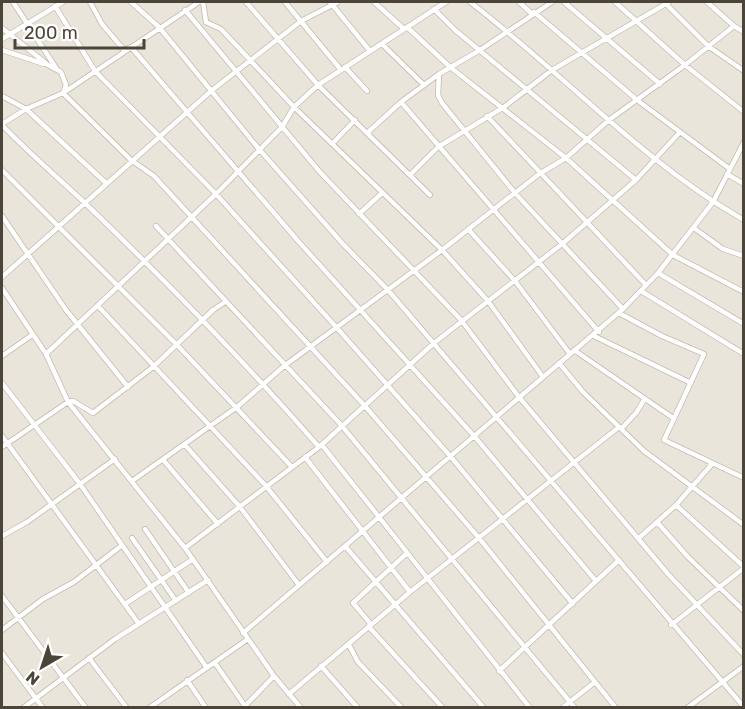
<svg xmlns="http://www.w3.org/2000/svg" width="745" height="709" font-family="Rubik,sans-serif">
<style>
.residential{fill:#eae5da}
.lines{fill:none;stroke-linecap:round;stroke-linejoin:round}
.minor-casing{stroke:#c2bbae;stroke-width:6}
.minor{stroke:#fff;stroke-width:4.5}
</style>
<rect width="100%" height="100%" fill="#f6f3ec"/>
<path class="residential" d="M 2,2 L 743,2 L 743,707 L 2,707 Z"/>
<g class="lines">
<defs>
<path id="minor" d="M 13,2 L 56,68
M 90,2 L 102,24 L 124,50 L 131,47 L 299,242 L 475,437 L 596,581
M 131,2 L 159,27 L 258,148 L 343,244 L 388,290 L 744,707
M 203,2 L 206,22 L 221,29 L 294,107 L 442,250 L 488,301 L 543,377
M 246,2 L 318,85 L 430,195
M 285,2 L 341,70
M 330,2 L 370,51
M 374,2 L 404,29
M 470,2 C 562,72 642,162 744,220
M 519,2 L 532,14
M 564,2 L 660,84
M 615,2 L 685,65 L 744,112
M 665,3 L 708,46 L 744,71
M 55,6 L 95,71 L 216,194 L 337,328 L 451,457 L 573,604
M 434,9 L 455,30 L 636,180
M 185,10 L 319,171 L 461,320 L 519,397 L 668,574 L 744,655
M 734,26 L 744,32
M 407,27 L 450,67 L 566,158 L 673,255 L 744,292
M 2,28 L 48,65 L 61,72 L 66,85 L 63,93 L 131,160 L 154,176 L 364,405 L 479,538 L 616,708
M 2,39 L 63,2
M 382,44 L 424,85
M 2,50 L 44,64
M 345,67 L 367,91
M 439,74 L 438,95 L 442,103 L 515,193 L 623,309
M 2,96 L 26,109 L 106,183
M 401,102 L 599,332
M 487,116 L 646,285
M 2,124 L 26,109 L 63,93 L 199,2
M 2,125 C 28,152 57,177 85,203 C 166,281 245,362 319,447
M 680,132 L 730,169
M 367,133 L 401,102 L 439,74 L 480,50 L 552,2
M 332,144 L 355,120
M 2,170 L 177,345 L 292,467
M 727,174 L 744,184
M 410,175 L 438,147 L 504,107 L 552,70 L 669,2
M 359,214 L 381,194
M 2,216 L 66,310 L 128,387
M 156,226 L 342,426 L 575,708
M 694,228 L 723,249 L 744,256
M 468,229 L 515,281 L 570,354
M 658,273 L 744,324
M 2,277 L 211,91 L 301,21 L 338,2
M 2,288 L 46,354 L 68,402 L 185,548 L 274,676 L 301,708
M 641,291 L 744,354
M 98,306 L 266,486 L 327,562
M 619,313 L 662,336 L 704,354 L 664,440 L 744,478
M 594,336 L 691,383
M 574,350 L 673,418
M 46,354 L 216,194 L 282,127 L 294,107 L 318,85 L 446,2
M 2,356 L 32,335
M 559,363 L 583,392 L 644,451 L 744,525
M 2,383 L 80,484 L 207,668
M 2,436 L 139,624
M 185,445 L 240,507 L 299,585
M 322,445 L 530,708
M 2,447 L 68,402 L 73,401 L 93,413 L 153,367 L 213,310 L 225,302
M 305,457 L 410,592
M 164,461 L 218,524
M 132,481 L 237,407 L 284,366 L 442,250 L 539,174 L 566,158 L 609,120 L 685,65 L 734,26 L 707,2
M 676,505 L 744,567
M 657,522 L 688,557 L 744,611
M 145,529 L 189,593
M 2,536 L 27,522 L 115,459
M 132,538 L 176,601
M 639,538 L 676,505 L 712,464
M 345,546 L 484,708
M 185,548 L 319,447 L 434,343 L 562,244 L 636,180 L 680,132 L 637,100 L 534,12
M 406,554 L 353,603 L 370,623 L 369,627 L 443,708
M 2,596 L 86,708
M 125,604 L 193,559
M 671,625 L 744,568
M 2,630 L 43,599 L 74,582 L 121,546
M 243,633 L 623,309 L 658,273 L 713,202 L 744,142
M 349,645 L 358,662 L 402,708
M 2,653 L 43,708
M 89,658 L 127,708
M 215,663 L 245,706
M 321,666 L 358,708
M 499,671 L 619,560
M 187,680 L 206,708
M 289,694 L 410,592 L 619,427 L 622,428 L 636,413 L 644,400
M 23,708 L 115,639 L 208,580
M 149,708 L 248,639
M 243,708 L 274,676
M 562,708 L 595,682
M 687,708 L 744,666"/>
</defs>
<use href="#minor" class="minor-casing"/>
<use href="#minor" class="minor"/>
</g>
<rect width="745" height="709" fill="none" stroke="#4b4439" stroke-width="6"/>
<g transform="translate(42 667) rotate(219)" stroke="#ffffff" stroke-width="4.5" paint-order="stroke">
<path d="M0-4.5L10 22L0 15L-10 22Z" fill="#4b4439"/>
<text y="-9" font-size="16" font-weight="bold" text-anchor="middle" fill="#4b4439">N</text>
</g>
<path d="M15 39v9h129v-9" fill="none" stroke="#4b4439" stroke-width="3"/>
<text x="24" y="39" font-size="18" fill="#4b4439" stroke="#ffffff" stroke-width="4.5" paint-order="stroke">200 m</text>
</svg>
